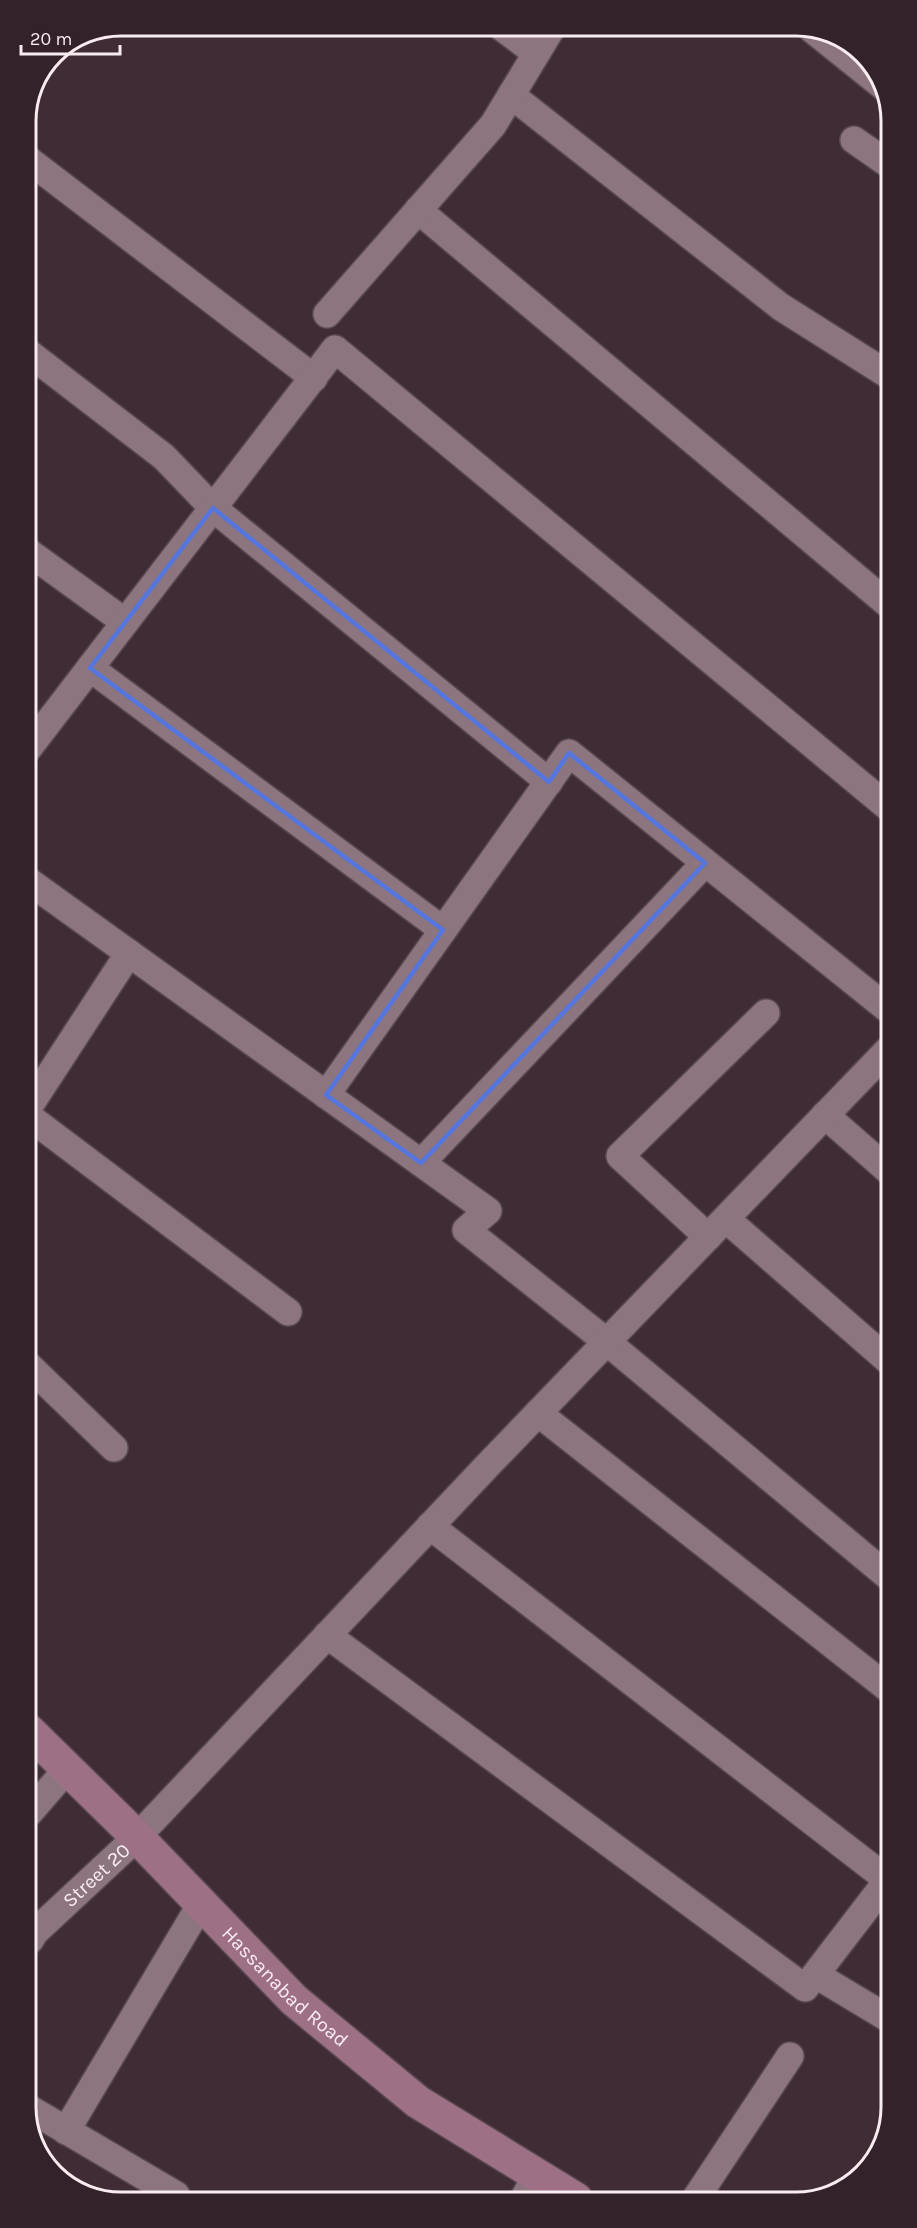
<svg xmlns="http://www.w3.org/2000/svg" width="917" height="2228" font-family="Karla,sans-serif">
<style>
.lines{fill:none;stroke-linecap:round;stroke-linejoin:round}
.street-casing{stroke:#58484f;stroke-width:30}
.secondary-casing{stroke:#58484f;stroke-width:36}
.street{stroke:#8c757f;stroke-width:27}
.secondary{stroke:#9e7086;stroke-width:33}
.marked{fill:none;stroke:#5476de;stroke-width:4.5;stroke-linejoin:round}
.labels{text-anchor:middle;stroke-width:6;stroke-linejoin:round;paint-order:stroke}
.street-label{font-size:20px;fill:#f9ecf1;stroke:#34222a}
.rim{fill:none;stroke:#f9ecf1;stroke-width:3}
</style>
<rect width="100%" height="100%" fill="#3f2c34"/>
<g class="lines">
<defs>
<g id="street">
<path d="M 500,26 L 536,53"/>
<path d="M 813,30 L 884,87"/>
<path d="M 511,95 L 781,307 L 887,374"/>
<path d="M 854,140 L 887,163"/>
<path d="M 26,158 L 314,378"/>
<path d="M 418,210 L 888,604"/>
<path d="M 327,314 L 493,125 L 553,26"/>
<path d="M 26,351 L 164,457 L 213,508 L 549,782"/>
<path d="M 27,551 L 125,622"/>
<path d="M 90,668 L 443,930"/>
<path d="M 27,750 L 335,349 L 888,807"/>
<path d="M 27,880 L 488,1211 L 466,1230 L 607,1342 L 890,1578"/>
<path d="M 326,1095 L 569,753 L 889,1010"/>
<path d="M 28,1108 L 129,953"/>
<path d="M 825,1115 L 889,1171"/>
<path d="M 28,1116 L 288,1312"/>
<path d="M 421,1163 L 705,863"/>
<path d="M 726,1219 L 890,1362"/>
<path d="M 708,1237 L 620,1156 L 766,1013"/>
<path d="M 29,1366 L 114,1448"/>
<path d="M 538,1413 L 890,1690"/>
<path d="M 430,1526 L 888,1880"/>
<path d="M 327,1635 L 805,1988 L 891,1876"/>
<path d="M 30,1812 L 68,1768"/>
<path id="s1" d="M 30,1940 L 35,1932 L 137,1837 L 487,1466 L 889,1049"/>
<path d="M 816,1975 L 891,2020"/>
<path d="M 30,2109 L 176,2195"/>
<path d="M 66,2131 L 201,1904"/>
<path d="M 696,2198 L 790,2056"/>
<path d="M 523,2200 L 536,2176"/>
</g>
<g id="secondary">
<path id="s2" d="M 29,1731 L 137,1837 L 294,2000 L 418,2102 L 576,2199"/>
</g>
</defs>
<use href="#street" class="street-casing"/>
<use href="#secondary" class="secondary-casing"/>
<use href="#street" class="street"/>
<use href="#secondary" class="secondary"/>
</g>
<path class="marked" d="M 213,508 L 549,782 L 569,753 L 705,863 L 421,1163 L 326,1095 L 443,930 L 90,668 Z"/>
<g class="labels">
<g class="street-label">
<text dy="7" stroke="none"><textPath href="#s1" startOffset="93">Street 20</textPath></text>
<text dy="7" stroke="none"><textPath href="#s2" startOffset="362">Hassanabad Road</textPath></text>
</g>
</g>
<path d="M0 0H917V2228H0ZM121 36H796A85 85 0 0 1 881 121V2107A85 85 0 0 1 796 2192H121A85 85 0 0 1 36 2107V121A85 85 0 0 1 121 36Z" fill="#34222a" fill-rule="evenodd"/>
<path class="rim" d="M121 36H796A85 85 0 0 1 881 121V2107A85 85 0 0 1 796 2192H121A85 85 0 0 1 36 2107V121A85 85 0 0 1 121 36Z"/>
<path d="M21 45v9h99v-9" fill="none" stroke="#f9ecf1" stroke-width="3"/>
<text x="30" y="45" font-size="18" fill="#f9ecf1" stroke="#34222a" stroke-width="4.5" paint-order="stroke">20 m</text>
</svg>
